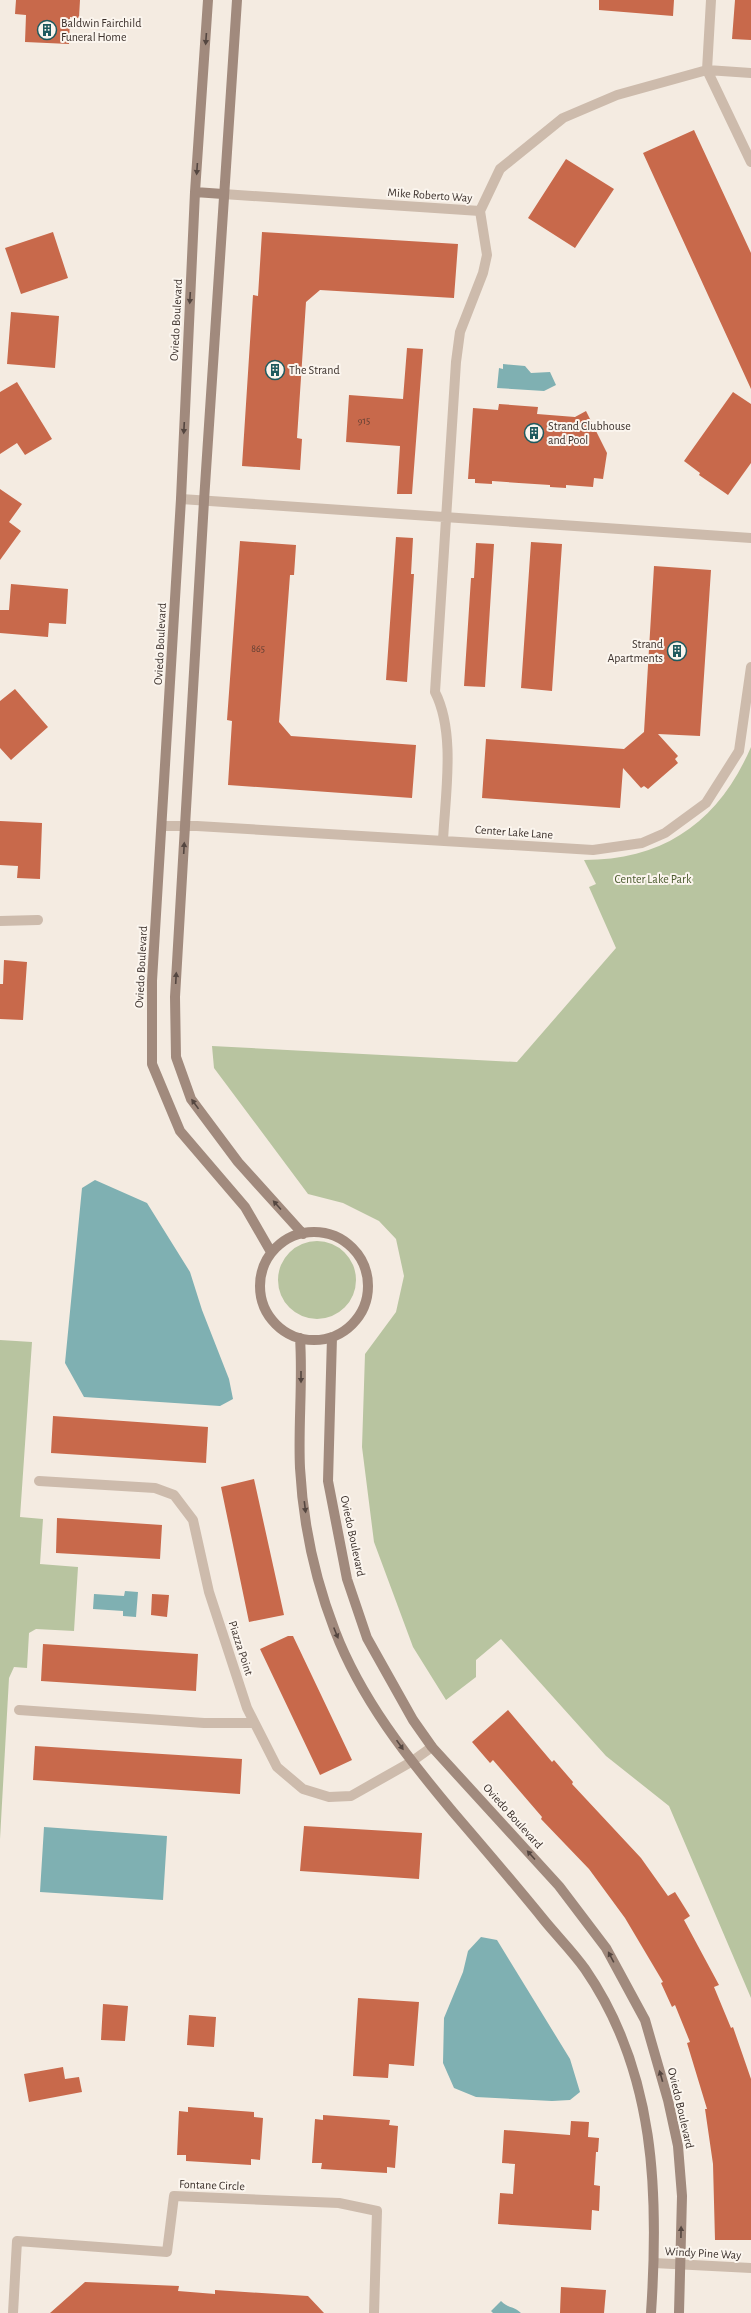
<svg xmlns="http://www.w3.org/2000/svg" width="751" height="2313" font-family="'Alegreya Sans',sans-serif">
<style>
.green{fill:#b8c4a0}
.water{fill:#7fb0b2}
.building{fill:#c8694b}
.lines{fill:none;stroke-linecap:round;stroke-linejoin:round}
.street{stroke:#cdbbac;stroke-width:10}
.secondary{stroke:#a18a7d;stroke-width:10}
.oneway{fill:#544640}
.labels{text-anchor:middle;stroke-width:4;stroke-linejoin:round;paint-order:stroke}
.number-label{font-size:10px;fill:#5e3e33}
.poi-label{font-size:12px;fill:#3b302b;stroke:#fbf5ee;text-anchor:start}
.street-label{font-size:12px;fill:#3b302b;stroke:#fbf5ee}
.park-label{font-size:12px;fill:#4a5a2e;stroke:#fbf5ee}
</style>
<rect width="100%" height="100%" fill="#f4ebe1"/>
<path class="green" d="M 751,747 L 751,1998 L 669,1806 L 606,1756 L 501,1639 L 476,1660 L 476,1677 L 446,1700 L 413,1647 L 374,1542 L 362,1447 L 365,1354 L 396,1312 L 404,1276 L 396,1239 L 379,1221 L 343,1203 L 308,1194 L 214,1068 L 212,1046 L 517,1062 L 616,948 L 589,887 L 596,884 L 584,860 C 665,860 719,821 751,747 Z
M278 1280a39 39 0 1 1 78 0a39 39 0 1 1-78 0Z
M 0,1340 L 32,1342 L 20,1517 L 43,1519 L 40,1564 L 78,1567 L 74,1631 L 36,1629 L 29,1633 L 27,1668 L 14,1667 L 9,1678 L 0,1839 Z"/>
<path class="water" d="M 503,364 L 525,366 L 531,373 L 550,372 L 556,385 L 544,391 L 497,388 L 499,368 L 503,369 Z
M 95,1180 L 147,1203 L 190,1272 L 202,1310 L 229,1379 L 233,1399 L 220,1406 L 84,1397 L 65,1363 L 82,1188 Z
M 125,1591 L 138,1592 L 136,1617 L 123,1616 L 123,1611 L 93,1609 L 94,1594 L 124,1596 Z
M 44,1827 L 167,1836 L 163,1900 L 40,1892 Z
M 481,1937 L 497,1940 L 570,2059 L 580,2092 L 570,2100 L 552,2101 L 476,2097 L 454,2088 L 443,2063 L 444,2018 L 463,1972 L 468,1951 Z
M 501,2301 C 509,2309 514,2306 521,2313 L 493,2313 L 491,2311 Z"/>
<path class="building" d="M 16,0 L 80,0 L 79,18 L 70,17 L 69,44 L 25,42 L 26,15 L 15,14 Z
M 599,0 L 674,0 L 673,16 L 599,10 Z
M 735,0 L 751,0 L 751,40 L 732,39 Z
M 694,130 L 751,253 L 751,389 L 643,153 Z
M 566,159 L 614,189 L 575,248 L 528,218 Z
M 53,232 L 68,278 L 21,294 L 5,248 Z
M 262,232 L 458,244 L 454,298 L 320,290 L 306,302 L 297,438 L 302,439 L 300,470 L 242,466 L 253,295 L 258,296 Z
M 11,312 L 59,316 L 55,368 L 7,364 Z
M 407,348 L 423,349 L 412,494 L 397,494 L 400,446 L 346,442 L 349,395 L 403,399 Z
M 17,382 L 52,439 L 25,455 L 17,443 L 0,454 L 0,392 Z
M 733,392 L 751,404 L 751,463 L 728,495 L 699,475 L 700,473 L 684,461 Z
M 499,404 L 538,407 L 537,414 L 575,417 L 586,411 L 607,453 L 603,479 L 594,478 L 593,487 L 566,485 L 566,488 L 550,487 L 550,485 L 519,483 L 492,481 L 492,484 L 475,483 L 475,479 L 468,479 L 473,408 L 498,410 Z
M 0,489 L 22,504 L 9,522 L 21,531 L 0,560 Z
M 396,537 L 413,538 L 411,574 L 414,574 L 407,682 L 386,680 Z
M 240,541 L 296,545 L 294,575 L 290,575 L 279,722 L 291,736 L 416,745 L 412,798 L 228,785 L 232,721 L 227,720 Z
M 531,542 L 562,544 L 552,691 L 521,688 Z
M 476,543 L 494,544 L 485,687 L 464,686 L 471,578 L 474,578 Z
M 654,566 L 711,570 L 700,736 L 658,734 L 678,756 L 675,759 L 678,763 L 648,789 L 644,786 L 641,788 L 623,768 L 620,808 L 482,798 L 486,739 L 624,749 L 644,732 Z
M 11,584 L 68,589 L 66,624 L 49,623 L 48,637 L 0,633 L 0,610 L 9,610 Z
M 15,689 L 48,727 L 11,760 L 0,748 L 0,701 Z
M 0,821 L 42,823 L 40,879 L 17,878 L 18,866 L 0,865 Z
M 4,960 L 27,962 L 23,1020 L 0,1019 L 0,984 L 3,984 Z
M 53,1416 L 208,1427 L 206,1463 L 51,1453 Z
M 254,1479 L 284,1615 L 249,1622 L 221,1487 Z
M 57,1518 L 162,1525 L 160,1559 L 56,1553 Z
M 152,1594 L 169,1595 L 167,1617 L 151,1615 Z
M 288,1636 L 293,1636 L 352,1760 L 320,1775 L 260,1649 Z
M 43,1644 L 198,1654 L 196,1691 L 41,1681 Z
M 508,1710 L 552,1762 L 554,1760 L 573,1782 L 572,1784 L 641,1858 L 668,1896 L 675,1892 L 690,1916 L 684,1920 L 719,1985 L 714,1987 L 731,2028 L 733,2027 L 751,2079 L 751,2240 L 715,2240 L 713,2164 L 705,2109 L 707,2109 L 687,2043 L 690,2042 L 675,2005 L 672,2007 L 661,1983 L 663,1982 L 625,1918 L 589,1869 L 541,1819 L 542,1817 L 493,1760 L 490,1763 L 472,1742 Z
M 35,1746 L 242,1759 L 240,1794 L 33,1780 Z
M 304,1826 L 422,1833 L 419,1879 L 300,1871 Z
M 358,1998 L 419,2002 L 414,2066 L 389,2064 L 388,2078 L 353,2076 Z
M 103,2004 L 128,2006 L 125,2041 L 101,2040 Z
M 189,2015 L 216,2017 L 214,2047 L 187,2045 Z
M 63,2067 L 65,2079 L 79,2077 L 82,2092 L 29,2102 L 24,2074 Z
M 188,2107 L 254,2112 L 254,2117 L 263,2118 L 260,2160 L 251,2159 L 251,2165 L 186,2161 L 186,2155 L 177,2155 L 179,2111 L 188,2112 Z
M 323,2115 L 390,2120 L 389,2125 L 398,2126 L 395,2168 L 387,2167 L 387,2173 L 321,2169 L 322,2163 L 312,2163 L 315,2119 L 323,2120 Z
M 571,2121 L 589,2122 L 588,2137 L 599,2138 L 598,2152 L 596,2152 L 594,2185 L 600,2186 L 599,2211 L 592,2210 L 591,2230 L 498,2224 L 500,2193 L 513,2194 L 515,2164 L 502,2163 L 504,2130 L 570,2135 Z
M 85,2282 L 179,2286 L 178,2291 L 215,2294 L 215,2290 L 308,2296 L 324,2313 L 50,2313 Z
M 561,2287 L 606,2290 L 604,2313 L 560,2313 Z"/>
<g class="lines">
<path class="street" d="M 711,0 L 707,70 L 751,162
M 223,194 L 480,211 L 500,169 L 563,118 L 617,95 L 707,70 L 751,73
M 181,499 L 751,538
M 162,826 L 197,826 L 593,850 L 642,843 L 665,833 L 706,803 L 739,751 L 751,667
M 443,841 C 445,796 456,733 435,692 L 456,362 L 460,332 L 483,273 L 487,255 L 480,211
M 0,921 L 38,920
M 39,1481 L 155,1488 L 174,1495 L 193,1520 L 209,1592 L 247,1708 L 277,1767 L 303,1789 L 329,1797 L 351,1796 L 411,1762 L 432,1747
M 19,1710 L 204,1723 L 254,1723
M 654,2263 L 751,2268
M 13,2313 L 17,2241 L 167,2252 L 174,2196 L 339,2203 L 377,2211 L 374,2313"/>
<path class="secondary" d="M 208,0 L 195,192 L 181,499 L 152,981 L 152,1064 L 180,1131 L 245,1207 L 271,1252
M 237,0 L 204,501 L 175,997 L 176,1057 L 191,1099 L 238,1162 L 303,1234
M 195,192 L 223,194
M260 1286a54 54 0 1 1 108 0a54 54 0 1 1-108 0Z
M 332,1337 L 328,1481 L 347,1579 L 367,1638 L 413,1720 L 432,1747 L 559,1886 L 606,1948 L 645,2020 L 668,2100 L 678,2146 L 682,2196 L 679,2313
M 300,1338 C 303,1381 298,1425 300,1468 C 303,1524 315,1579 335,1631 C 361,1699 407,1757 453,1812 C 483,1847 514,1883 544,1920 C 557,1936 573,1952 585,1969 C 656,2072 659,2194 651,2313"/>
</g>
<defs><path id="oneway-solid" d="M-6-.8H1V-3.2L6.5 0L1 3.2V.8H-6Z"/></defs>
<g class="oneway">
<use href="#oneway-solid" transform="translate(206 39) rotate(94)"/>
<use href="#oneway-solid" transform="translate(197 169) rotate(94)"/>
<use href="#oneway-solid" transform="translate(190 298) rotate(93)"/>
<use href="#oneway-solid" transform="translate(184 428) rotate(93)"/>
<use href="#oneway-solid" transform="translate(184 848) rotate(-87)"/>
<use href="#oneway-solid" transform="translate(176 978) rotate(-87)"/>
<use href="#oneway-solid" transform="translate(195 1104) rotate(-126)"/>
<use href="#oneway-solid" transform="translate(277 1205) rotate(-132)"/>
<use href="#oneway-solid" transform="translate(301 1377) rotate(90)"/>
<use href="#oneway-solid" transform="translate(305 1507) rotate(83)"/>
<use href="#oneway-solid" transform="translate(336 1633) rotate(68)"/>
<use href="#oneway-solid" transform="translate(400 1745) rotate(55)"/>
<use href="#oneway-solid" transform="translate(531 1855) rotate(-132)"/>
<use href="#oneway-solid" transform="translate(611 1957) rotate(-118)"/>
<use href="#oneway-solid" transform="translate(661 2076) rotate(-106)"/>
<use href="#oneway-solid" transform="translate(681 2232) rotate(-89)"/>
</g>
<defs>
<symbol id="building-ring" viewBox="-11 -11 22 22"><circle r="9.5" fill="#fbf5ee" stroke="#1f5a5e" stroke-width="1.5"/><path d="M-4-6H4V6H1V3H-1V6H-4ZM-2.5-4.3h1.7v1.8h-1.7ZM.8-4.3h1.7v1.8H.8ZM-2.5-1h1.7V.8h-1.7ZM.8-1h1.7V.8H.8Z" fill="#1f5a5e"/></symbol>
</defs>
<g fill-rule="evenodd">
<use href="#building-ring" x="36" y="19" width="22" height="22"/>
<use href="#building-ring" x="264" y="359" width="22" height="22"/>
<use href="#building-ring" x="523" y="422" width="22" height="22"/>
<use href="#building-ring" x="666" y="640" width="22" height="22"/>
</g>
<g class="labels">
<g class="number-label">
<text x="364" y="424">915</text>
<text x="258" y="652">865</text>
</g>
<g class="poi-label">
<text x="61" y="27">Baldwin Fairchild<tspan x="61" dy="14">Funeral Home</tspan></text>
<text x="289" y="374">The Strand</text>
<text x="548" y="430">Strand Clubhouse<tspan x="548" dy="14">and Pool</tspan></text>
<text x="663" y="648" text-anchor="end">Strand<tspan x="663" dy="14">Apartments</tspan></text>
</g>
<g class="street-label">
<text transform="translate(430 195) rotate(4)" y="4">Mike Roberto Way</text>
<text transform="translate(176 320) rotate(-87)" y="4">Oviedo Boulevard</text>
<text transform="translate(160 644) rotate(-87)" y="4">Oviedo Boulevard</text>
<text transform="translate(514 832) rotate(4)" y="4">Center Lake Lane</text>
<text transform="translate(141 967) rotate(-87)" y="4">Oviedo Boulevard</text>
<text transform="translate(353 1536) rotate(78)" y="4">Oviedo Boulevard</text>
<text transform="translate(241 1648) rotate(72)" y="4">Piazza Point</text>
<text transform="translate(513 1816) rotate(48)" y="4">Oviedo Boulevard</text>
<text transform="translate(681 2108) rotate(77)" y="4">Oviedo Boulevard</text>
<text transform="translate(212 2185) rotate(2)" y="4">Fontane Circle</text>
<text transform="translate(703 2253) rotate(3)" y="4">Windy Pine Way</text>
</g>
<g class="park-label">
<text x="653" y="883">Center Lake Park</text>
</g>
</g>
</svg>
